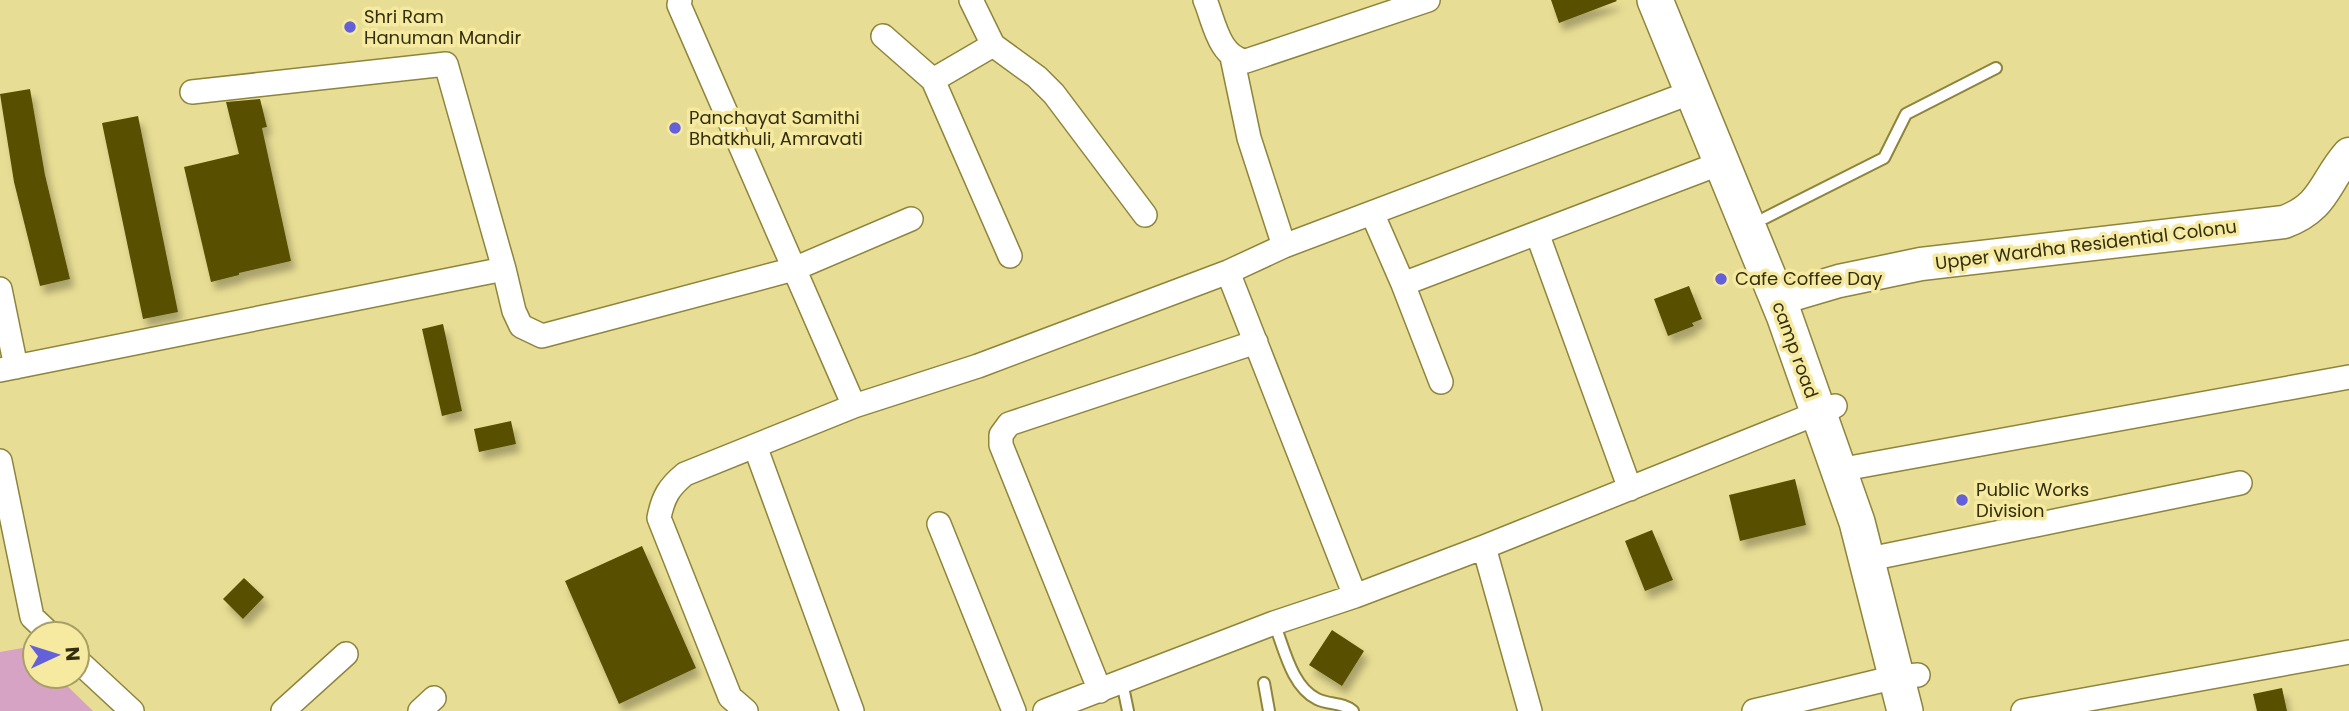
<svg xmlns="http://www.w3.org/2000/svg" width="2349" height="711" font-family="Poppins,sans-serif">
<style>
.green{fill:#d6a3c4}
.building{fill:#594f06;filter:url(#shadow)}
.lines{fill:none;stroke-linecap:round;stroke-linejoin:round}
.lane-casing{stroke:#8f843c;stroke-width:14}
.street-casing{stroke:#8f843c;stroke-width:26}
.secondary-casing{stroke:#8f843c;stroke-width:35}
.primary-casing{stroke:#8f843c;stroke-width:38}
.lane{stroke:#fff;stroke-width:10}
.street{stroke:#fff;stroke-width:23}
.secondary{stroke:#fff;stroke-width:32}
.primary{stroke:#fff;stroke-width:35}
.poi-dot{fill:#6460d9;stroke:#f6eaa1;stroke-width:2.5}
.labels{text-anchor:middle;stroke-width:7;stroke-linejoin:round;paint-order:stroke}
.poi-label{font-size:18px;fill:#332e10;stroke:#f6eaa1;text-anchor:start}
.street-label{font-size:18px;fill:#332e10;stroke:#f6eaa1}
</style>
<defs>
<filter id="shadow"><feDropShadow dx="4.5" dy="8" stdDeviation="3.5" flood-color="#0004"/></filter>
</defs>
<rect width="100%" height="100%" fill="#e8dd94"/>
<path class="green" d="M 28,647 L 35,654 L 35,676 L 57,676 L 93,711 L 0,711 L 0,652 Z"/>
<path class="building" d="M 1551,0 L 1616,0 L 1617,1 L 1559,23 Z
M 30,89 L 45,175 L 70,279 L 40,286 L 14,182 L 0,94 Z
M 260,99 L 267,127 L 262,128 L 291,261 L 239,273 L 239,275 L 211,282 L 184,167 L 239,154 L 226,102 Z
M 138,116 L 178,312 L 143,319 L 102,123 Z
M 1689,286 L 1702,319 L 1692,323 L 1694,326 L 1668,336 L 1654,299 Z
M 443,324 L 462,411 L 442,416 L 422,329 Z
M 511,421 L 516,444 L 479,452 L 474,429 Z
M 1795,479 L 1806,525 L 1740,541 L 1729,495 Z
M 1652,530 L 1673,580 L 1645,591 L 1625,541 Z
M 642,546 L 696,668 L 619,704 L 565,581 Z
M 244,578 L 264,597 L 243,619 L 223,599 Z
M 1332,630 L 1364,651 L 1342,686 L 1309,665 Z
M 2282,688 L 2287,711 L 2257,711 L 2253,694 Z"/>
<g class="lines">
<defs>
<path id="lane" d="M 1765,218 L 1884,158 L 1906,114 L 1996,68
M 1274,623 C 1284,647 1291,686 1317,699 C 1329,705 1343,702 1353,711
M 1122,682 L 1128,711
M 1264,683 L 1269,711"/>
<path id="street" d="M 680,0 L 679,5 L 854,406
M 971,0 L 993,45 L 1037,77 L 1054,94 L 1145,215
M 1205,0 C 1214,21 1219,58 1246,61 L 1428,0
M 883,36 L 933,80 L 1010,256
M 1232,57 L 1249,138 L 1284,246
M 933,80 L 993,45
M 192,92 L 446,64 L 504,269 L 514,311 L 521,326 L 542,336 L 794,269 L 911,219
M 1372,213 L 1403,284 L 1441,382
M 1537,233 L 1630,489
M 1228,272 L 1355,596
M 1403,284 L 1721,163
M 0,289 L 16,367
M 0,370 L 504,269
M 755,446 L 852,711
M 0,461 L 32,617 L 50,634
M 1855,467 L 2349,377
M 939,524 L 1014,711
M 1484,547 L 1530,711
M 1884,556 L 2240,483
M 77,660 L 132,711
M 1100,691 L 1001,445 L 1001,435 L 1009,424 L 1256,342
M 283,711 L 346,654
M 420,711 L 434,698
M 746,711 L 730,697 L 659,518 C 663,497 669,487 685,474 L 854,406 L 978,366 L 1228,272 L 1284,246 L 1692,92
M 1045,711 L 1274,623 L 1355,596 L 1484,547 L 1835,406
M 1754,711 L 1896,677 L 1918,675
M 2023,711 L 2349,652"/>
<path id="secondary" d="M 1795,294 L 1839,281 L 1921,264 L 2284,222 C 2325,207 2324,182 2349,154"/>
<path id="primary" d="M 1655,0 L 1784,315 L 1857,522 L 1905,711"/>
</defs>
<use href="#lane" class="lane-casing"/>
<use href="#street" class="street-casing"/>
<use href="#secondary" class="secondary-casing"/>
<use href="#primary" class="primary-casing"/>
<use href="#lane" class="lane"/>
<use href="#street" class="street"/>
<use href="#secondary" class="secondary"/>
<use href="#primary" class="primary"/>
</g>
<g class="poi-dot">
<circle cx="350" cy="27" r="7"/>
<circle cx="675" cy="128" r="7"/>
<circle cx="1721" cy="279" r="7"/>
<circle cx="1962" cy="500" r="7"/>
</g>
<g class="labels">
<g class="poi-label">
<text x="364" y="23">Shri Ram<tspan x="364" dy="21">Hanuman Mandir</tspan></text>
<text x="689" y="124">Panchayat Samithi<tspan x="689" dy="21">Bhatkhuli, Amravati</tspan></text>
<text x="1735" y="285">Cafe Coffee Day</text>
<text x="1976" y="496">Public Works<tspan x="1976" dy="21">Division</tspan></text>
</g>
<g class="street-label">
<text transform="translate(2086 245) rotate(-7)" y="6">Upper Wardha Residential Colonu</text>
<text transform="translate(1795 350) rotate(70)" y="6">camp road</text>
</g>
</g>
<g transform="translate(56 655) rotate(86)"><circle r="33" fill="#f6eaa1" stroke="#a89f67" stroke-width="2"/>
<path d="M0-5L12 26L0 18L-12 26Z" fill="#6460d9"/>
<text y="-10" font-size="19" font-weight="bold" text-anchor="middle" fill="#332e10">N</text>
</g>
</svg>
